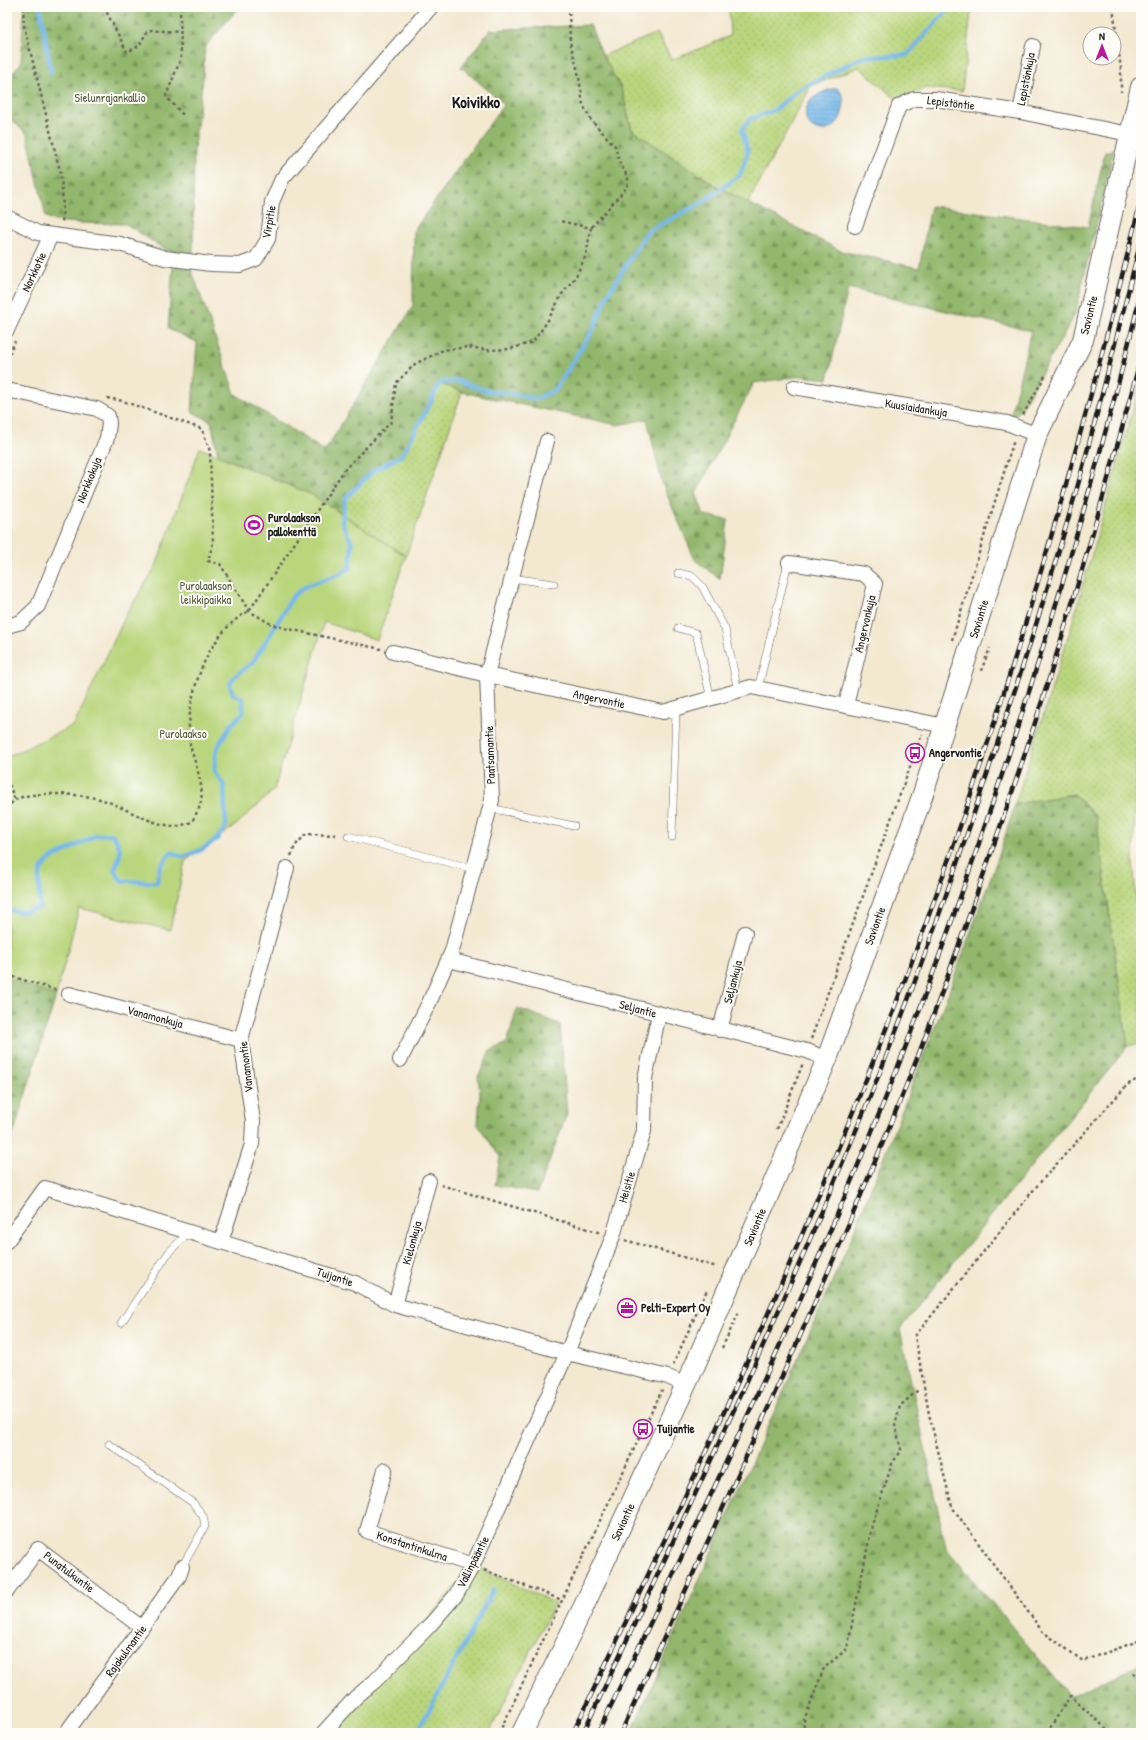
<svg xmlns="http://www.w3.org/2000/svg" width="1148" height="1740" font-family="'Patrick Hand',sans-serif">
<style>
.grass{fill:url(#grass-dots);stroke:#6a794c}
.forest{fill:url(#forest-firs);stroke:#576a44}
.park{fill:#b9d67d;stroke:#6a794c}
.water{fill:url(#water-rules);stroke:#496a84}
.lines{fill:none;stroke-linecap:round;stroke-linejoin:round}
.stream{stroke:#76b8eb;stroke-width:4.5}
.lane-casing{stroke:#67635b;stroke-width:8}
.street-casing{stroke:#67635b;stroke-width:16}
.secondary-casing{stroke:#67635b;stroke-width:22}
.path{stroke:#67635b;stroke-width:2.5;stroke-dasharray:3 3;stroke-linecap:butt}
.lane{stroke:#fff;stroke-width:7}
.street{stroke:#fff;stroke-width:14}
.secondary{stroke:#fff;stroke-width:20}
.rail-casing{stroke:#1c1c1c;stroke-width:4.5}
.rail{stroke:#fdfcf7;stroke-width:3;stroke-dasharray:9;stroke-linecap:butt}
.labels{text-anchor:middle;stroke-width:4;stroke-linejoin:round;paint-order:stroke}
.street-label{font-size:12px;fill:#1c1c1c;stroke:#fdfcf7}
.park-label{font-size:12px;fill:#535d3e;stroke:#fdfcf7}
.poi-label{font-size:12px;font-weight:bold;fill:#1c1c1c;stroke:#fdfcf7;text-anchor:start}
.district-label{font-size:16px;font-weight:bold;fill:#1c1c1c;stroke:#fdfcf7}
</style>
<defs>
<pattern id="grass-dots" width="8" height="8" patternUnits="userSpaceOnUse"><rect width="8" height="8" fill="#b9d67d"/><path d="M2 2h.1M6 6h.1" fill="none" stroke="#9eb76b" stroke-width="1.8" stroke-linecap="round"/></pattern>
<pattern id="forest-firs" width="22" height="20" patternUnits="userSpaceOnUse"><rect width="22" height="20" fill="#92b76c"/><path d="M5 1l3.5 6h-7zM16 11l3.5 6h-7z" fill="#769458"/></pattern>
<pattern id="water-rules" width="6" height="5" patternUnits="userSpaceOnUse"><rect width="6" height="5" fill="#76b8eb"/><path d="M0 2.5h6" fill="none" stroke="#6095be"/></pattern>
</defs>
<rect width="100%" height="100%" fill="#fdfcf7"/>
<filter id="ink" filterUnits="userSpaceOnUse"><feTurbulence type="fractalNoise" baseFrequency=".025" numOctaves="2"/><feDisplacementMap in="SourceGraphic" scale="8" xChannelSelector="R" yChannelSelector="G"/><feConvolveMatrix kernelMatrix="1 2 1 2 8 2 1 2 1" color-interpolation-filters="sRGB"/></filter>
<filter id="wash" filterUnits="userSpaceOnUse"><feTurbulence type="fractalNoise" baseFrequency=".012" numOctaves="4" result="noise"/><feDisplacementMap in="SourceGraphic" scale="16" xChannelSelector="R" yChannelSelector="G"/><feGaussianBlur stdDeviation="0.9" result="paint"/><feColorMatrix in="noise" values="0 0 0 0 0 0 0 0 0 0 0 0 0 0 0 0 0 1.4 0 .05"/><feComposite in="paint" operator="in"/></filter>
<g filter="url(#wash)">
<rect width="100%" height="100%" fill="#f3e8d0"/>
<path class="grass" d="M 729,7 L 975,7 L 971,12 L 962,91 L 926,88 L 897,100 L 859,67 L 811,86 L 748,203 L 718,187 L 632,130 L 621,88 L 603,56 L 657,33 L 672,60 L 730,36 Z
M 1141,380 L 1141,652 L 1133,862 L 1141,955 L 1141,1043 L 1128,1046 L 1096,817 L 1074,794 L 1015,804 L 1070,631 Z
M 439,383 L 462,392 L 406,556 L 343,515 L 345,499 L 360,483 L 373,471 L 403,453 L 432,400 Z
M 473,1565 L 555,1603 L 489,1733 L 323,1733 L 375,1681 Z"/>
<path class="forest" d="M 24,7 L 239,7 L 205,47 L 203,77 L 194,149 L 193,255 L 166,250 L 126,224 L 78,223 L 56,221 L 46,217 L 27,134 L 7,116 L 7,79 L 21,63 Z
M 590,25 L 603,56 L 621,88 L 632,130 L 718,187 L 841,251 L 919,268 L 931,206 L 1088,227 L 1105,152 L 1114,149 L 1075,315 L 1020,411 L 1010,418 L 1031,331 L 848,288 L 828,379 L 801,376 L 754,383 L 696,493 L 704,515 L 728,520 L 720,579 L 695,560 L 662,483 L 647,419 L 618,425 L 462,392 L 439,383 L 432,400 L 402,455 L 373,471 L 360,483 L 345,499 L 343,515 L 314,496 L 218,455 L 211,421 L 192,412 L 197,342 L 168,329 L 173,265 L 191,268 L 235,394 L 325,451 L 413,306 L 414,230 L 504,104 L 461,67 L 490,30 Z
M 1074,794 L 1096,817 L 1128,1046 L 900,1329 L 946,1548 L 1070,1696 L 1141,1664 L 1141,1733 L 631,1733 L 849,1244 L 948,994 L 1000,852 L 1015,804 Z
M 7,978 L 56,996 L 7,1154 Z
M 517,1008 L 560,1024 L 567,1114 L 537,1193 L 495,1185 L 500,1157 L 478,1125 L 480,1092 L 478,1077 L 490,1051 L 507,1043 Z"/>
<path class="park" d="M 200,448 L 314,496 L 406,556 L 377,640 L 324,622 L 274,790 L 236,825 L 185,861 L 170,930 L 79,908 L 56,996 L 7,978 L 7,757 L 74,725 L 127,613 L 156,566 Z"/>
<path class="water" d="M 837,88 C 845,95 845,103 842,113 C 841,118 839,120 836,124 C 812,149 781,99 837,88 Z"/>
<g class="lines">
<path class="stream" d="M 40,7 L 51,72
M 7,910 L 24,912 L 40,907 L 39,880 L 41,870 L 46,863 L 52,858 L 97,835 L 112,834 C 123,849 122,854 114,870 L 122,881 C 134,880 145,883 157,882 L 160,867 L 171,852 L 183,857 L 201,850 L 217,839 L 226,826 L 224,785 L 214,771 L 217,748 L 231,725 L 243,713 L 243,699 L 233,694 L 230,684 L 234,677 L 253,662 L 270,635 L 293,596 L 306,586 L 339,574 L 350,568 L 352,543 L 342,522 L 345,499 L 373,471 L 402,455 L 432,400 L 439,383 L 458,381 L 487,391 L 509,393 L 536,399 L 555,390 L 594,328 L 608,294 L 647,232 L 703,202 L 740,175 L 748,152 L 742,130 L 750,119 L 775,110 L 798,90 L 863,57 L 907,55 L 950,7
M 417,1733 L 493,1590"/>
</g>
</g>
<g filter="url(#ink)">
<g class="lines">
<defs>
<path id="lane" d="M 678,573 L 692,576 L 702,586 L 725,629 L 738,691
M 512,578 L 554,584
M 678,628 L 696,633 L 711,699
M 758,689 L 787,567
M 490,808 L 574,826
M 348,836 L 474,869
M 672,837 L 676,709
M 121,1323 L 169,1252 L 189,1232
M 109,1444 L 193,1503 L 203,1516 L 205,1526 L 182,1567"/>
<path id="street" d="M 1020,112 L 1033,46
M 7,217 L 38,233 L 120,244 L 165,258 L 211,264 L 240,265 L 256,259 L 268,239 L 272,202 L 282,179 L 431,7
M 855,226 L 899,106 L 914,99 L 936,99 L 1020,112 L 1129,134
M 7,330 L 51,235
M 794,387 L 1007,423 L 1037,435
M 7,390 L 97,409 L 108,416 L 109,424 L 107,438 L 38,606 L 21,622 L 7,626
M 789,563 L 864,574 L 875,584 L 846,705
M 393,652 L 487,675 L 663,712 L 751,687 L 945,726
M 449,960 L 807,1051 L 827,1059
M 69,994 L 241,1040
M 720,1030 L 745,933
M 400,1060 L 429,1003 L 452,951 L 492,800 L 487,675 L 547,441
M 7,1241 L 45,1188 L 355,1283 L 395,1305 L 567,1353 L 668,1377 L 686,1385
M 221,1242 L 252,1144 L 253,1121 L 241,1040 L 287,868
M 395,1305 L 429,1181
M 385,1470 L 367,1531 L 473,1565
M 7,1591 L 38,1549 L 142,1628
M 66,1733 L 179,1576 L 182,1567
M 323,1733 L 356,1697 L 375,1681 L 430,1625 L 456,1595 L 473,1565 L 567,1353 L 613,1236 L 644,1131 L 645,1078 L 659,1014"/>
<path id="secondary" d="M 522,1733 L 583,1608 L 695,1365 L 827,1059 L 923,794 L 1037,435 L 1083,340 L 1141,87"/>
</defs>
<use href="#lane" class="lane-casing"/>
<use href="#street" class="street-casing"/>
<use href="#secondary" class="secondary-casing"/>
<path class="path" d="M 23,7 L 24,26 L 61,175 L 63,206 L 62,224
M 104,7 L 127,52 L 139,46 L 148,30 L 180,32
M 180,7 L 181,58 L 166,96 L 183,115
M 569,7 L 570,42 L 579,76 L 583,105 L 591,120 L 615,146 L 619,161 L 628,178 L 627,187 L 591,228
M 1113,7 L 1121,69 L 1121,92
M 7,359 L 15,341
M 107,398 L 123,401 L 202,429 L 210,451 L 213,543 L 208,561 L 220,564 L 249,611 L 271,624 L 284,628 L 381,649
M 1023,415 L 1046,374
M 952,640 L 1014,440
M 981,671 L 990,648
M 7,779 L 15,800
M 7,809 C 9,806 12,802 15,800 C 30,790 86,794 103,800 C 127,808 151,826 177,826 C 182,826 187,823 192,822 C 194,817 197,813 199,808 C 208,786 191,759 189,737 C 187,693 208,632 249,611 L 345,469 L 391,422 L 396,383 L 415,364 L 443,350 L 468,347 L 488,350 L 510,349 L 533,342 L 547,322 L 562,294 L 576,276 L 586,255 L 591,228 L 560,221
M 291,856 L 295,846 L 306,834 L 339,835
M 7,975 L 56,990
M 811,1039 L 922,734
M 1141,1077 L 1127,1085 L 1036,1187 L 915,1336 L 929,1414 L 952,1507 L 1042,1631 L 1083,1661 L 1141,1640
M 777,1129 L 803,1063
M 441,1185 L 601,1233
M 625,1240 L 717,1267
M 722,1348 L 740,1310
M 673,1365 L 707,1290
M 484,1570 L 562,1600
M 1133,1674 L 1141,1677
M 499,1733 L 662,1390
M 806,1733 L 803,1723 L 824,1668 L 847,1649 L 872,1525 L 892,1464 L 901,1449 L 895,1425 L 900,1406 L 918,1390
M 1047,1733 L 1070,1696 L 1111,1733"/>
<use href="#lane" class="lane"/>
<use href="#street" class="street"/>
<use href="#secondary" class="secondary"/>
<defs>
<path id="rail" d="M 573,1733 C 627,1619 682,1505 734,1390 C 795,1255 852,1118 905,980 C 1001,725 1076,464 1141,200
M 583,1733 C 687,1513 791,1293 882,1067 C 912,992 939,916 965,840 C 1005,721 1045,602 1079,481 C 1101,401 1121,320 1141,240
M 598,1733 C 702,1514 808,1295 897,1069 C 926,994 953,919 979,843 C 1041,662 1096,479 1141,293
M 621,1733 C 719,1515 821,1298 910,1076 C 940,1002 965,927 991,853 C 1049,690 1097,524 1141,357"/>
</defs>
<use href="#rail" class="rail-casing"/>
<use href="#rail" class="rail"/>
</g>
</g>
<defs>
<symbol id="stadium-ring" viewBox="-11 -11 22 22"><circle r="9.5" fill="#fdfcf7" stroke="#b5179e" stroke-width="1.5"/><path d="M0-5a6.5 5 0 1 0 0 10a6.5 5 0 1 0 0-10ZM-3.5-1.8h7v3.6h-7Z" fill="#b5179e"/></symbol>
<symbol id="bus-ring" viewBox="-11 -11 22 22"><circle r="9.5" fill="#fdfcf7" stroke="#b5179e" stroke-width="1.5"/><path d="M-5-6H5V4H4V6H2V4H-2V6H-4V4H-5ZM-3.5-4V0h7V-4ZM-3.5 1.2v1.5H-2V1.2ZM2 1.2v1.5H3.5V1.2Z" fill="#b5179e"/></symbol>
<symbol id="office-ring" viewBox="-11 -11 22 22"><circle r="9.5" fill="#fdfcf7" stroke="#b5179e" stroke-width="1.5"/><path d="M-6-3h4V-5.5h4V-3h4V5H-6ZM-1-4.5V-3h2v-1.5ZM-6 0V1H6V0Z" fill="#b5179e"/></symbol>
</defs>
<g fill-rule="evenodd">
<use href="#stadium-ring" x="243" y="514" width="22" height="22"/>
<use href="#bus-ring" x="904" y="742" width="22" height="22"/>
<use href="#office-ring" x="616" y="1297" width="22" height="22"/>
<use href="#bus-ring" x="632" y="1418" width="22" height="22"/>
</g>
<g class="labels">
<g class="street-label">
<text transform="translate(1026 79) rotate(-79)" y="4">Lepistönkuja</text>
<text transform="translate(951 103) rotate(7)" y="4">Lepistöntie</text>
<text transform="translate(269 222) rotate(-80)" y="4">Virpitie</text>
<text transform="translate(34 272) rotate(-65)" y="4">Norkkotie</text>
<text transform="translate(1089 315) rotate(-76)" y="4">Saviontie</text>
<text transform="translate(916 408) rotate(9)" y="4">Kuusiaidankuja</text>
<text transform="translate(89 480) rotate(-68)" y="4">Norkkokuja</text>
<text transform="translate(979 619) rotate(-73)" y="4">Saviontie</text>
<text transform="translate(865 624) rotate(-77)" y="4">Angervonkuja</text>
<text transform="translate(599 699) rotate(12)" y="4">Angervontie</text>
<text transform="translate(490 755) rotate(-92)" y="4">Paatsamantie</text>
<text transform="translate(875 926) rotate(-70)" y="4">Saviontie</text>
<text transform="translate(733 982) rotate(-76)" y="4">Seljankuja</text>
<text transform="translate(638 1009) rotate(15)" y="4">Seljantie</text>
<text transform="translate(155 1017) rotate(15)" y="4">Vanamonkuja</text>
<text transform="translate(246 1067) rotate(-97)" y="4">Vanamontie</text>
<text transform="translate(627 1187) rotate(-73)" y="4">Heisitie</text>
<text transform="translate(755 1227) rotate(-67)" y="4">Saviontie</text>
<text transform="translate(412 1243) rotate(-75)" y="4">Kielonkuja</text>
<text transform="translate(335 1277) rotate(18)" y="4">Tuijantie</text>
<text transform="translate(623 1522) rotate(-65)" y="4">Saviontie</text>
<text transform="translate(412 1546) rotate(18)" y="4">Konstantinkulma</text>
<text transform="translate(473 1562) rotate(-63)" y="4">Vallinpääntie</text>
<text transform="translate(69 1572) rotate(37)" y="4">Punatulkuntie</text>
<text transform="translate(126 1651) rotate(-54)" y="4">Rajakulmantie</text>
</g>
<g class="park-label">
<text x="110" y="102">Sielunrajankallio</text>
<text x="206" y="590">Purolaakson<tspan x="206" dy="14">leikkipaikka</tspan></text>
<text x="183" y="738">Purolaakso</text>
</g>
<g class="poi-label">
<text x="268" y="522">Purolaakson<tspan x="268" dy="14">pallokenttä</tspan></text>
<text x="929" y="757">Angervontie</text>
<text x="641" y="1312">Pelti-Expert Oy</text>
<text x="657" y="1433">Tuijantie</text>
</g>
<g class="district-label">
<text x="476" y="108">Koivikko</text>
</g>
</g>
<rect width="1148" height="1740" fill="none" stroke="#fdfcf7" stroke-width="24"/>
<g transform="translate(1102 46)"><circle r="19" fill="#fdfcf7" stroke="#a3a29f"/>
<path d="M0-3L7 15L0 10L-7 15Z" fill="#b5179e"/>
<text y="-6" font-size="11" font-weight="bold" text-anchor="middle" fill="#1c1c1c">N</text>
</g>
</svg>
